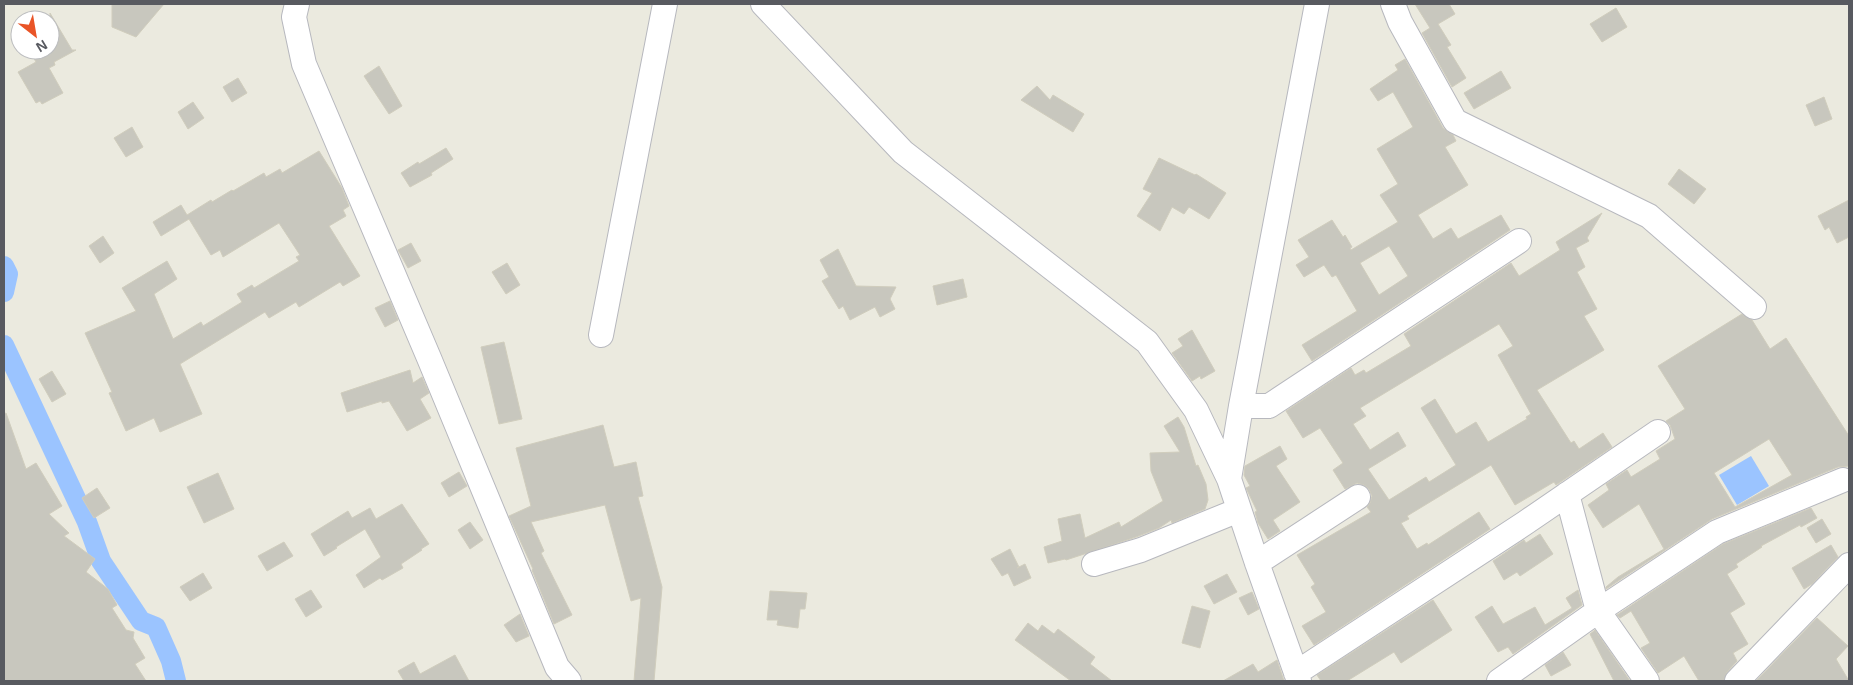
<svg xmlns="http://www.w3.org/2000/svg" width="1853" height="685" font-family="Arial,sans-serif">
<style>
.water{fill:#9bc4ff}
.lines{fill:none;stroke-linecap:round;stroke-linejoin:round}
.canal{stroke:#9bc4ff;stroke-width:20}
.building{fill:#c8c7be;stroke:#d0cdbd;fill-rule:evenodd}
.minor-casing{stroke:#b7b8be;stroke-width:26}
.minor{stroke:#fff;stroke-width:24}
</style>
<rect width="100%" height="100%" fill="#ebeadf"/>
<path class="water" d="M 1751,456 L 1769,486 L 1737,505 L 1719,475 Z"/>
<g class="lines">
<path class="canal" d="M 4,266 L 8,274 L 4,292
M 4,345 L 87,522 L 101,561 L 141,621 L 156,627 L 171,661 L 176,681"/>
</g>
<path class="building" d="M 112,4 L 164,4 L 136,37 L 112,27 Z
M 1415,4 L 1449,4 L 1455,14 L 1438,24 L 1451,45 L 1447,47 L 1466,78 L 1452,87 L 1422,33 L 1430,28 Z
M 1616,8 L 1627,27 L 1602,42 L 1590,24 Z
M 50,13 L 72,50 L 76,50 L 54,62 L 55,65 L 49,68 L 63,93 L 42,104 L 40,101 L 36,103 L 18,72 L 36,62 L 29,50 L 50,50 Z
M 1405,59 L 1443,128 L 1453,135 L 1456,141 L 1445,147 L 1468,185 L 1418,215 L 1433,239 L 1451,228 L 1458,239 L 1501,215 L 1510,230 L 1312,361 L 1302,345 L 1357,311 L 1336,275 L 1332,277 L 1324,265 L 1304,277 L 1296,265 L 1309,257 L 1298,240 L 1332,220 L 1343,237 L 1345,235 L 1352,247 L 1350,248 L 1351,250 L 1398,222 L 1380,195 L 1398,184 L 1377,149 L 1413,127 L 1393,92 L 1378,101 L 1370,89 L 1398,70 L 1395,65 ZM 1389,246 L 1408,276 L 1379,295 L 1360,263 Z
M 379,66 L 402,106 L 389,114 L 364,76 Z
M 1501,71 L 1511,88 L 1474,109 L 1464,93 Z
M 238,78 L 247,93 L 232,102 L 223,87 Z
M 1037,86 L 1050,100 L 1053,95 L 1084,114 L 1073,132 L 1021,100 Z
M 1824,97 L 1832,119 L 1815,126 L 1806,105 Z
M 193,102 L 204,118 L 188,129 L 178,112 Z
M 132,127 L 143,147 L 126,157 L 114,138 Z
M 446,148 L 453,159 L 431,173 L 432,175 L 410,187 L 401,173 L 418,162 L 419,164 Z
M 319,151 L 342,188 L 349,206 L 343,210 L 346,216 L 329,226 L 360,276 L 343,286 L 340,282 L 299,307 L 296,302 L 269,318 L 265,312 L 180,364 L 202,414 L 160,432 L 154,418 L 126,431 L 109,393 L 112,392 L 85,333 L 136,311 L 122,288 L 167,261 L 177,279 L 154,294 L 173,339 L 201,322 L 203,326 L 242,302 L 237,294 L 252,285 L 254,288 L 299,261 L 296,257 L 300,255 L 279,223 L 223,257 L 220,250 L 211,255 L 189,219 L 161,236 L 153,222 L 181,205 L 187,215 L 211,200 L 212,202 L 232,190 L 233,191 L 264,173 L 266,177 L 280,169 L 282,173 Z
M 1159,158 L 1195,175 L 1196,174 L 1226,193 L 1209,219 L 1189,207 L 1184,214 L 1172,207 L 1160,231 L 1137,216 L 1152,193 L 1143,189 Z
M 1679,169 L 1706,189 L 1694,204 L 1668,184 Z
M 1849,200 L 1849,237 L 1837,243 L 1829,227 L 1825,230 L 1818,216 Z
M 1602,213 L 1587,238 L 1589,241 L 1576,248 L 1585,267 L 1577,272 L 1597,309 L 1584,316 L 1604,350 L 1537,390 L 1571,443 L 1574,441 L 1579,449 L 1603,433 L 1612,447 L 1556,485 L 1554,482 L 1515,505 L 1491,465 L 1407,516 L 1409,519 L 1401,523 L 1417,549 L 1427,543 L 1428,545 L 1479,512 L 1490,529 L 1314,645 L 1302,626 L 1326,612 L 1311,587 L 1315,584 L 1297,555 L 1371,512 L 1367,507 L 1370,503 L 1372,496 L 1369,489 L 1364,485 L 1357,483 L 1345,489 L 1333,470 L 1343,463 L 1320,428 L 1303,438 L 1286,411 L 1351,368 L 1355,375 L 1364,370 L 1366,373 L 1411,346 L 1404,334 L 1511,263 L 1519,276 L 1560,250 L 1556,242 ZM 1499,324 L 1513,346 L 1498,355 L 1531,414 L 1526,417 L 1527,419 L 1488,442 L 1476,422 L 1456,434 L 1435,399 L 1421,408 L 1456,465 L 1429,482 L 1426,477 L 1389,500 L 1368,469 L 1406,446 L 1398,432 L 1370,450 L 1353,424 L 1366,416 L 1360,408 Z
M 103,236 L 114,253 L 100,263 L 89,246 Z
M 411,243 L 421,261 L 408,268 L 398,250 Z
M 838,249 L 856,286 L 896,287 L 890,299 L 895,309 L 880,317 L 875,307 L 850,320 L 843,306 L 839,309 L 822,281 L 829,277 L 820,260 Z
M 507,263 L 520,285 L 506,294 L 492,272 Z
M 963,279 L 967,297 L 937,305 L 933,286 Z
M 390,301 L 398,320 L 385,327 L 375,308 Z
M 1742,314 L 1752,320 L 1770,349 L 1786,338 L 1849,436 L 1849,466 L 1838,467 L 1712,519 L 1606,589 L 1606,587 L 1618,577 L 1664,549 L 1639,504 L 1603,528 L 1588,505 L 1609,490 L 1606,484 L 1627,470 L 1631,477 L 1660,459 L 1656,451 L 1675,439 L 1670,425 L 1666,421 L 1685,409 L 1658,366 ZM 1769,439 L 1792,475 L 1735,507 L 1714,473 Z
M 1192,330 L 1215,371 L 1201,379 L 1200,376 L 1192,381 L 1172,353 L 1183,346 L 1178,339 Z
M 504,342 L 522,419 L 499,424 L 481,347 Z
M 410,370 L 413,383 L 422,377 L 429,393 L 420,399 L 431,418 L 407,431 L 389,401 L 382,403 L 382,401 L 347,412 L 341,393 Z
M 52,371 L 66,394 L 52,402 L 39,379 Z
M 6,413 L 26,469 L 36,463 L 62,506 L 49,514 L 69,533 L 64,536 L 95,559 L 86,572 L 108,589 L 117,605 L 112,608 L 126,630 L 134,632 L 133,638 L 145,658 L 135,664 L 146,681 L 4,681 L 4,414 Z
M 1178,417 L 1184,427 L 1196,466 L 1198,465 L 1206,484 L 1208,500 L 1205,509 L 1172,523 L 1171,520 L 1159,528 L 1136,537 L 1066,560 L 1065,559 L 1048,563 L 1044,547 L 1062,541 L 1058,519 L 1080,514 L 1085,538 L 1119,522 L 1121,527 L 1163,501 L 1151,471 L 1150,453 L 1180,452 L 1164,426 Z
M 603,425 L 614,467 L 636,462 L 643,496 L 638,497 L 662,587 L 654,681 L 634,681 L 641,598 L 631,601 L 605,505 L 531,522 L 544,551 L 541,553 L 572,615 L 554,624 L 532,570 L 533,569 L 509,516 L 531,506 L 516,448 Z
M 1280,446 L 1287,459 L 1276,466 L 1300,502 L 1273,520 L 1280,531 L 1268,539 L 1258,523 L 1255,512 L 1257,511 L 1246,488 L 1250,486 L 1244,475 L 1245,466 Z
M 459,472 L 467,486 L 449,497 L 441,483 Z
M 218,473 L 234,509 L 204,523 L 187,487 Z
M 97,488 L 110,508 L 94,518 L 82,498 Z
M 402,504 L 429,544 L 421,549 L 422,550 L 401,564 L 403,568 L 382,580 L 380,578 L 364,588 L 356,575 L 381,557 L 365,529 L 336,547 L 337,548 L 324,556 L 311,534 L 348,511 L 352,518 L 370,508 L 376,519 Z
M 1811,508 L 1817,518 L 1801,527 L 1800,525 L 1761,546 L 1762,547 L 1736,564 L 1738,567 L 1727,574 L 1745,604 L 1730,613 L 1748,644 L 1733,653 L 1737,661 L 1727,672 L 1724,681 L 1699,681 L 1684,656 L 1658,673 L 1641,648 L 1650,643 L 1631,611 L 1620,618 L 1617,615 L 1723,544 Z
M 1822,519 L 1831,534 L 1816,543 L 1807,528 Z
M 470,522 L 483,540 L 470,549 L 458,530 Z
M 1540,534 L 1553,554 L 1520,576 L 1517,572 L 1504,580 L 1493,561 L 1524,540 L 1526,543 Z
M 284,542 L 293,556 L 267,571 L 258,556 Z
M 1831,545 L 1838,557 L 1812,584 L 1804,589 L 1792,568 Z
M 1010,549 L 1019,567 L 1017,568 L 1025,564 L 1031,578 L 1014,586 L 1008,573 L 1002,576 L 991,559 Z
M 203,573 L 212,588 L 190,601 L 180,587 Z
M 1227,574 L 1237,592 L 1214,604 L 1204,586 Z
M 311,590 L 322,607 L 306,617 L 295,599 Z
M 1578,590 L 1582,605 L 1513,654 L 1508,647 L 1498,652 L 1475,617 L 1492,606 L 1503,624 L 1535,607 L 1545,625 L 1572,608 L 1566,598 Z
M 770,591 L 807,593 L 805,609 L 800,609 L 798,628 L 777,625 L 778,620 L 767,620 Z
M 1252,592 L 1259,609 L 1248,615 L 1239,598 Z
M 1433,600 L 1452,630 L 1401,663 L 1394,652 L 1347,681 L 1321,681 L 1317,675 Z
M 1192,606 L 1210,611 L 1200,648 L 1182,643 Z
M 520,614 L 529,636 L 516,642 L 504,625 Z
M 1817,618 L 1848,646 L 1836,659 L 1849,681 L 1756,681 Z
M 1028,623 L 1038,631 L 1042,625 L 1054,634 L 1058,629 L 1095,657 L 1090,664 L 1112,681 L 1071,681 L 1015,640 Z
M 1595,630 L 1630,681 L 1614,681 L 1590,634 Z
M 1563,652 L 1571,665 L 1551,676 L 1545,665 Z
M 455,655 L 469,681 L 404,681 L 398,671 L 414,662 L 420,674 Z
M 1277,660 L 1284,681 L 1223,681 L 1253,664 L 1258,672 Z"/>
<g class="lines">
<defs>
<path id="minor" d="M 297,4 L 294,17 L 304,64 L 429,358 L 557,667 L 569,681
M 763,4 L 903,152 L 1147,342 L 1196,410 L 1229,479 L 1257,563 L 1299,681
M 1393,4 L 1400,22 L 1455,121 L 1649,216 L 1754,307
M 601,335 L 665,4
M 1241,406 L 1269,406 L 1519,241
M 1229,479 L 1241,406 L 1317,4
M 1567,494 L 1598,611 L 1647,681
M 1257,563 L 1358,497
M 1094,564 L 1141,550 L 1239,510
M 1296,673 L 1525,523 L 1658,432
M 1499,681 L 1598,611 L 1717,532 L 1843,480
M 1737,681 L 1849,565"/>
</defs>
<use href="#minor" class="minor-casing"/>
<use href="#minor" class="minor"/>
</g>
<rect width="1853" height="685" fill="none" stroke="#585a60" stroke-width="10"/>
<g transform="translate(35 35) rotate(149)"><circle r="24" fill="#ffffff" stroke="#bcbdbf"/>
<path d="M0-4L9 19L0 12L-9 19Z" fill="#e95427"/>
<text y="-8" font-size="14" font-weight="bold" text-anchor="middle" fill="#585a60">N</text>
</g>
</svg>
